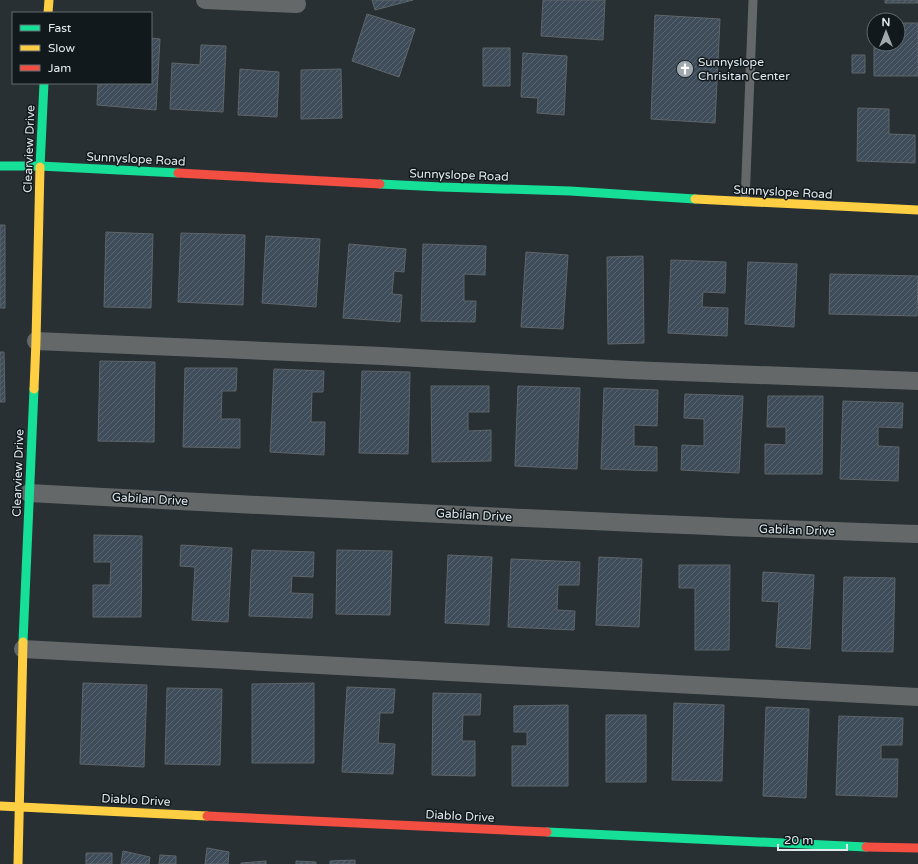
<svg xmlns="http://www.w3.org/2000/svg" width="918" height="864" font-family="'Varela Round',sans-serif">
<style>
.building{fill:url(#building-hatch);stroke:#5f6569}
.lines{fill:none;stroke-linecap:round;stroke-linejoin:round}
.lane{stroke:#646869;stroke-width:9}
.street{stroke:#646869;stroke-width:18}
.fast{stroke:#16e098;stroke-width:9}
.slow{stroke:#ffcf43;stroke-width:9}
.jam{stroke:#f24e42;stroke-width:9}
.labels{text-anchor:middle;stroke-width:3;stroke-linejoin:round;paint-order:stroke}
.poi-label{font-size:12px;fill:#e0eaee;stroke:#12191c;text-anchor:start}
.street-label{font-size:12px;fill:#e0eaee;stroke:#12191c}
</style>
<defs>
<pattern id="building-hatch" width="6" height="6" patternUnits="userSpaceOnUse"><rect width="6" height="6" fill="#3f4c59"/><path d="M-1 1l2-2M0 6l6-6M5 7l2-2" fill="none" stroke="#5a6671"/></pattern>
</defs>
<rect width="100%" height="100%" fill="#283034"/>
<path class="building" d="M 372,0 L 413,0 L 375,10 Z
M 543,0 L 605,0 L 603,40 L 541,36 Z
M 885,0 L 918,0 L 918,3 L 885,3 Z
M 367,14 L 415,29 L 399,77 L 352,61 Z
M 655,15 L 720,19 L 715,123 L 651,119 Z
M 898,23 L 918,23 L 918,76 L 874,76 L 874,40 L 874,44 L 898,44 Z
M 151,38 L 160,39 L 156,110 L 97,105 L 98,83 L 151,83 Z
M 201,45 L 226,46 L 223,112 L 170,109 L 172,63 L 200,65 Z
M 483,48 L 510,48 L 510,86 L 483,86 Z
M 523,53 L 567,56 L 564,115 L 537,113 L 538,98 L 521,97 Z
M 852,55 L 865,55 L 865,73 L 852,73 Z
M 240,69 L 279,72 L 277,117 L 238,115 Z
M 341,69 L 342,118 L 301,119 L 301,70 Z
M 858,108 L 889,109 L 889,134 L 915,135 L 915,163 L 857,161 Z
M 0,225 L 5,225 L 5,308 L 0,308 Z
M 106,232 L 153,234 L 151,308 L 104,307 Z
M 181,233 L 245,235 L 243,305 L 178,302 Z
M 266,236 L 320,239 L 316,307 L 262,303 Z
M 349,244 L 406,249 L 404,272 L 394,271 L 392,294 L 402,295 L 400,322 L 343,318 Z
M 423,244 L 486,246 L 485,275 L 464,274 L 464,301 L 476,301 L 475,322 L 421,321 Z
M 526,252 L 568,255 L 563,329 L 521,327 Z
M 643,256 L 644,343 L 608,344 L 607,257 Z
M 671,260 L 726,262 L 725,293 L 703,292 L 702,307 L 728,308 L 727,336 L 668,333 Z
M 748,262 L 797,264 L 794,327 L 745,324 Z
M 830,274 L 918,276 L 917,316 L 829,314 Z
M 0,352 L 4,352 L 5,402 L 0,402 Z
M 100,361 L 155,362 L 154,442 L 98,441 Z
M 185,368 L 237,368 L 236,391 L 222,391 L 221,419 L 240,419 L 240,448 L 183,447 Z
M 274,369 L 324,371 L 323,392 L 312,392 L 311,422 L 325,422 L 324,455 L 270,452 Z
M 362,371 L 410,372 L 408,454 L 359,453 Z
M 431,386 L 489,386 L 489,412 L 468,412 L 468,431 L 491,430 L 491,461 L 432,462 Z
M 518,386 L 580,388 L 577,469 L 515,466 Z
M 604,388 L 658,390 L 657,426 L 634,425 L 634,446 L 657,447 L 657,471 L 601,469 Z
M 685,394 L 743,396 L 739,473 L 681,470 L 682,445 L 704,446 L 704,419 L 684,418 Z
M 768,396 L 823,396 L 822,474 L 765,474 L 765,444 L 786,445 L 786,427 L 767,427 Z
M 843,401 L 903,403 L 902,428 L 878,427 L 878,446 L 899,447 L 898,481 L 840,479 Z
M 94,535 L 142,536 L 141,617 L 93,617 L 93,585 L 110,585 L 111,562 L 94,562 Z
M 181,545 L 232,548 L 228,622 L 192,620 L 195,567 L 180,566 Z
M 252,550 L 314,552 L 313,577 L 292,576 L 291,593 L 313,594 L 312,618 L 249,616 Z
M 337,550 L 392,551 L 390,615 L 336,614 Z
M 448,555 L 492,557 L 489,625 L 445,623 Z
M 599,557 L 642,559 L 639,627 L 596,625 Z
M 511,559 L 580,562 L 579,585 L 558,585 L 557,610 L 575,611 L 574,630 L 508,627 Z
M 679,565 L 730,565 L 729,650 L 695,650 L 695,588 L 679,588 Z
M 763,572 L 814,575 L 810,649 L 776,647 L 779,602 L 762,601 Z
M 844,577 L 895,578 L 893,652 L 842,651 Z
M 83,683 L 147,685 L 144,767 L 80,764 Z
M 314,683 L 314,763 L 252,763 L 252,684 Z
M 347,687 L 395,689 L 393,713 L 380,713 L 378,743 L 395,744 L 393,774 L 342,772 Z
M 167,688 L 222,689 L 220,765 L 165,764 Z
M 433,693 L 481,694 L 480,715 L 463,715 L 462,741 L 475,741 L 475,776 L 432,775 Z
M 674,703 L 724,705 L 722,781 L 672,780 Z
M 568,705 L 568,786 L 512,786 L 512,746 L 527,746 L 527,732 L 514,732 L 514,706 Z
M 766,707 L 809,709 L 806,798 L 763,796 Z
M 606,715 L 646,715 L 646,782 L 606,782 Z
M 839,716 L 903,718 L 902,745 L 881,745 L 881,759 L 898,759 L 897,797 L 836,795 Z
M 207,848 L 229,852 L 228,864 L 205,864 Z
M 123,851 L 150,857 L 149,864 L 121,864 Z
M 86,853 L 112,853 L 112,864 L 86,864 Z
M 160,855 L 176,856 L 176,864 L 159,864 Z
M 355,860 L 355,864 L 330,864 L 330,861 Z
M 266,861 L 266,864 L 241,864 L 241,863 Z
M 296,861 L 316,862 L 316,864 L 296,864 Z"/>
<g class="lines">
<path class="lane" d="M 745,202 L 753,0"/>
<path class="street" d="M 205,0 L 297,4
M 36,341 L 382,356 L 629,370 L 918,381
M 29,493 C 325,509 622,524 918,534
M 23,649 L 918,697"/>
<path class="fast" d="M 0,166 L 40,166 L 178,173
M 40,167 L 44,83
M 380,184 L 441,187 L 570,191 L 695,199
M 23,642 L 34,389
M 547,832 L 866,847"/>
<path class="slow" d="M 48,13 L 49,0
M 695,199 L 918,210
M 34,389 L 36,341 L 40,167
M 0,806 L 207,816
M 18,864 L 23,642"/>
<path class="jam" d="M 178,173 L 380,184
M 207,816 L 547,832
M 866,847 L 918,848"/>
</g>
<defs>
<symbol id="church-disc" viewBox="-11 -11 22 22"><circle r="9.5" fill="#a0a9ad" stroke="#12191c"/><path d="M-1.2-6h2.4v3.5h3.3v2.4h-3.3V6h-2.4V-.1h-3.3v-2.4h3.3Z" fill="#fff"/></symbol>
</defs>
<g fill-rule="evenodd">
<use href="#church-disc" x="675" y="59" width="20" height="20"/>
</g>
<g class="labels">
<g class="poi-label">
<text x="698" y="66">Sunnyslope<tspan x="698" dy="14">Chrisitan Center</tspan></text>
</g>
<g class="street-label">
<text transform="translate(29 149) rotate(-88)" y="4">Clearview Drive</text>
<text transform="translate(136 159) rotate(3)" y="4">Sunnyslope Road</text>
<text transform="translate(459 175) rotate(2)" y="4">Sunnyslope Road</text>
<text transform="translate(783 192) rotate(3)" y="4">Sunnyslope Road</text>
<text transform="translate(18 473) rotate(-88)" y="4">Clearview Drive</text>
<text transform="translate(150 499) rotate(3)" y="4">Gabilan Drive</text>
<text transform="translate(474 515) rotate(3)" y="4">Gabilan Drive</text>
<text transform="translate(797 530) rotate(2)" y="4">Gabilan Drive</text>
<text transform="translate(136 800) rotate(3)" y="4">Diablo Drive</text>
<text transform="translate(460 816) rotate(3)" y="4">Diablo Drive</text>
</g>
</g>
<rect x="12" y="12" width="140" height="72" fill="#12191c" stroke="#646d70"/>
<rect x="20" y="25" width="20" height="6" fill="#16e098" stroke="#646d70"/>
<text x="48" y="32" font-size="12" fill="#e0eaee">Fast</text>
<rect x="20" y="45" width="20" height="6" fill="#ffcf43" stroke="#646d70"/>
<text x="48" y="52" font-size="12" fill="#e0eaee">Slow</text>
<rect x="20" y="65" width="20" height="6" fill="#f24e42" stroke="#646d70"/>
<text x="48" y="72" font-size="12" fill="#e0eaee">Jam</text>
<g transform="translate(886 32)"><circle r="19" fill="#12191c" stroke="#646d70"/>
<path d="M0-3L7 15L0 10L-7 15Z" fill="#a0a9ad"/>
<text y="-6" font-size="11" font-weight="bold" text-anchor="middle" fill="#e0eaee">N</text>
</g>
<path d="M778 844v6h69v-6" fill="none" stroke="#e0eaee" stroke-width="2"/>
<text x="784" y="844" font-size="12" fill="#e0eaee" stroke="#12191c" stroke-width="3" paint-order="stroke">20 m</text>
</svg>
